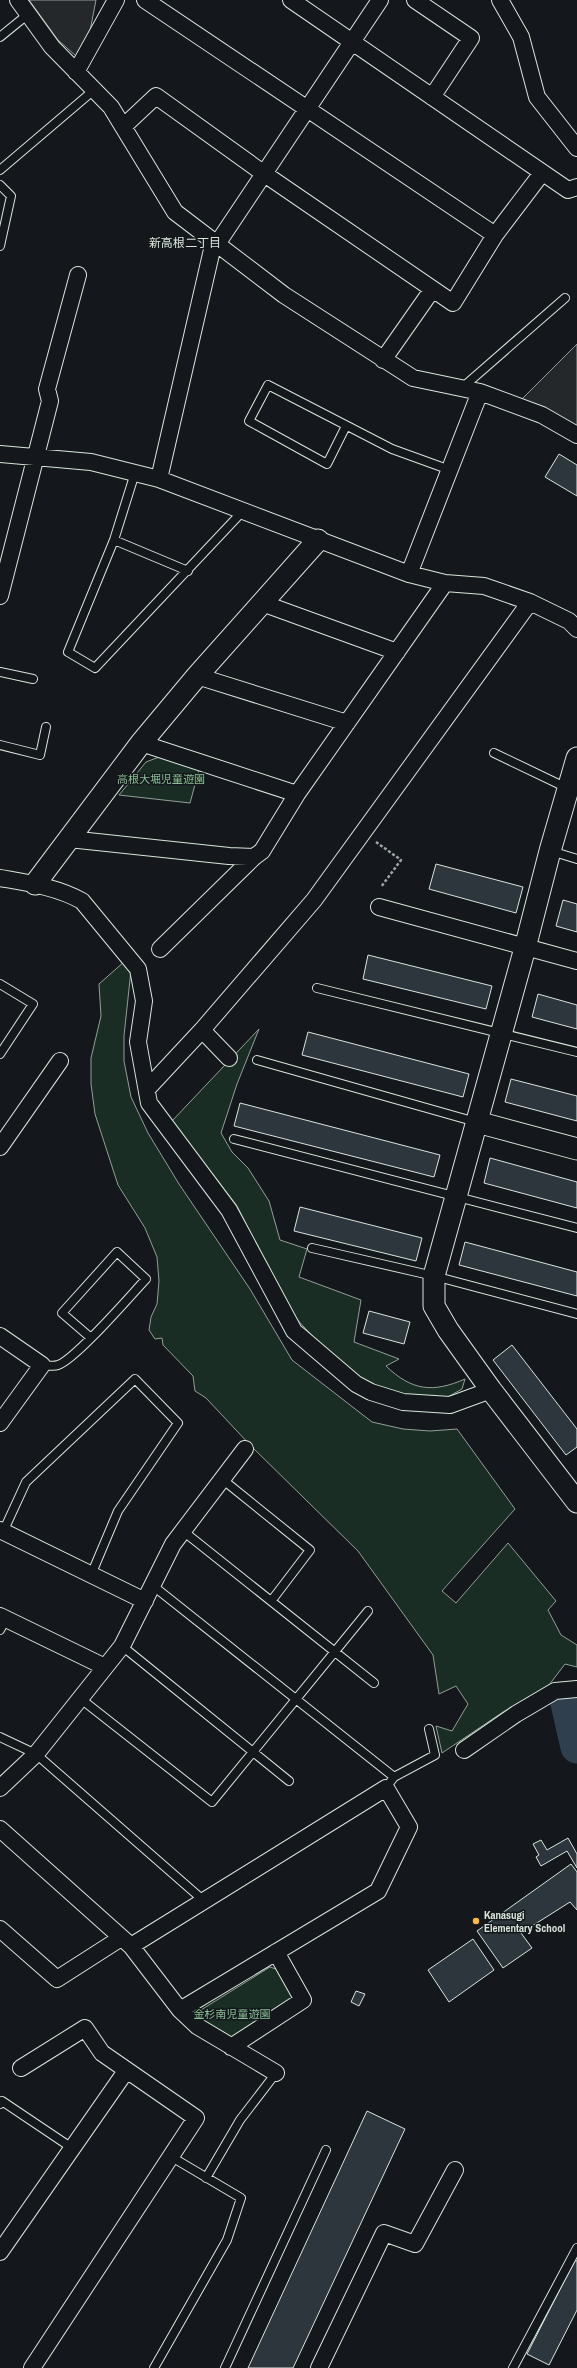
<svg xmlns="http://www.w3.org/2000/svg" width="577" height="2368" font-family="'Archivo Narrow','Noto Sans JP',sans-serif">
<style>
.green{fill:#1a2d24;stroke:#939e99}
.parking{fill:#24282b;stroke:#939e99}
.lines{fill:none;stroke-linecap:round;stroke-linejoin:round}
.river{stroke:#2f3f4d;stroke-width:33}
.building{fill:#2c363c;stroke:#d8e6dc}
.service-casing{stroke:#d8e6dc;stroke-width:10}
.minor-casing{stroke:#d8e6dc;stroke-width:18}
.tertiary-casing{stroke:#d8e6dc;stroke-width:23}
.path{stroke:#9da8a2;stroke-width:2.5;stroke-dasharray:3 2;stroke-linecap:butt}
.service{stroke:#14181c;stroke-width:8}
.minor{stroke:#14181c;stroke-width:16}
.tertiary{stroke:#14181c;stroke-width:21}
.poi-dot{fill:#ffb74d;stroke:#14181c;stroke-width:1.5}
.labels{text-anchor:middle;stroke-width:3;stroke-linejoin:round;paint-order:stroke}
.park-label{font-size:11px;fill:#8ac095;stroke:#14181c}
.poi-label{font-size:11px;font-weight:bold;fill:#d8e6dc;stroke:#14181c;text-anchor:start}
.neighbourhood-label{font-size:12px;fill:#d8e6dc;stroke:#14181c}
</style>
<rect width="100%" height="100%" fill="#14181c"/>
<path class="green" d="M 159,757 L 199,770 L 190,803 L 119,795 L 146,762 Z
M 125,961 L 131,970 L 124,1036 L 124,1061 L 131,1097 L 148,1133 L 179,1184 L 250,1289 L 292,1360 L 372,1422 L 403,1429 L 430,1431 L 457,1429 L 515,1509 L 442,1591 L 456,1603 L 508,1543 L 556,1601 L 548,1610 L 561,1635 L 577,1645 L 577,1667 L 565,1664 L 549,1685 L 503,1712 L 442,1753 L 436,1726 L 452,1731 L 468,1704 L 456,1686 L 439,1694 L 433,1655 L 358,1551 L 251,1446 L 206,1398 L 195,1391 L 193,1376 L 163,1345 L 162,1338 L 155,1339 L 149,1330 L 151,1317 L 157,1304 L 159,1281 L 157,1257 L 145,1228 L 118,1185 L 95,1114 L 91,1084 L 91,1058 L 101,1016 L 99,984 Z
M 259,1029 L 237,1084 L 221,1133 L 232,1152 L 248,1168 L 269,1201 L 280,1240 L 307,1249 L 299,1277 L 361,1300 L 354,1342 L 399,1359 L 386,1366 C 412,1391 433,1393 465,1379 L 462,1389 L 446,1398 L 403,1398 L 374,1386 L 339,1365 L 293,1315 L 237,1206 L 172,1121 Z
M 270,1967 L 279,1970 L 293,1993 L 291,2001 L 233,2037 L 226,2036 L 196,2021 L 196,2013 Z"/>
<path class="parking" d="M 29,0 L 96,0 L 90,31 L 76,56 L 58,40 Z
M 577,344 L 577,427 L 522,399 Z"/>
<g class="lines">
<path class="river" d="M 566,1699 L 577,1747"/>
</g>
<path class="building" d="M 559,454 L 577,465 L 577,496 L 545,477 Z
M 436,864 L 523,887 L 516,913 L 429,889 Z
M 563,900 L 577,904 L 577,932 L 556,926 Z
M 368,955 L 492,986 L 486,1009 L 363,979 Z
M 538,994 L 577,1005 L 577,1029 L 532,1017 Z
M 308,1032 L 469,1074 L 463,1097 L 302,1055 Z
M 511,1079 L 577,1096 L 577,1121 L 505,1102 Z
M 240,1103 L 440,1155 L 434,1177 L 234,1126 Z
M 490,1158 L 577,1182 L 577,1208 L 484,1183 Z
M 300,1207 L 422,1238 L 416,1261 L 294,1231 Z
M 465,1242 L 577,1272 L 577,1296 L 459,1265 Z
M 369,1311 L 410,1322 L 404,1344 L 363,1333 Z
M 512,1345 L 577,1429 L 577,1447 L 566,1455 L 493,1360 Z
M 568,1838 L 577,1854 L 577,1868 L 567,1851 L 541,1866 L 536,1857 L 539,1855 L 533,1844 L 541,1840 L 547,1850 Z
M 571,1864 L 577,1872 L 577,1910 L 570,1902 L 521,1933 L 532,1948 L 503,1968 L 477,1931 Z
M 473,1939 L 494,1970 L 449,2002 L 428,1970 Z
M 356,1991 L 365,1994 L 359,2006 L 351,2002 Z
M 367,2111 L 405,2129 L 293,2368 L 248,2368 Z
M 575,2260 L 577,2261 L 577,2310 L 549,2365 L 527,2354 Z"/>
<g class="lines">
<defs>
<path id="service" d="M 0,37 L 27,15
M 0,170 L 94,90
M 0,185 L 11,196 L 0,246
M 463,387 L 565,298
M 346,426 L 327,464 L 249,421 L 268,385 L 392,449 L 450,470
M 135,473 L 114,540 L 68,652 L 95,668 L 242,512
M 114,540 L 188,571
M 0,672 L 33,679
M 0,745 L 40,755 L 46,727
M 494,753 L 567,788
M 551,851 L 577,859
M 0,984 L 33,1004 L 0,1054
M 317,988 L 577,1052
M 257,1060 L 476,1122
M 234,1139 L 577,1228
M 312,1248 L 434,1276 L 577,1314
M 42,1365 C 47,1365 53,1367 58,1365 C 76,1359 130,1296 146,1279 L 117,1252 L 62,1313 L 91,1338
M 222,1479 L 310,1550 L 272,1600
M 183,1531 L 374,1683
M 3,1532 L 26,1482 L 135,1379 L 178,1423 L 118,1511 L 91,1575
M 152,1585 L 394,1777
M 0,1630 L 6,1619
M 122,1646 L 289,1781
M 81,1699 L 212,1802 L 368,1611
M 0,1737 L 36,1754 L 203,1900
M 391,1781 L 394,1777 L 435,1755 L 429,1729
M 0,2104 L 2,2101 L 72,2148
M 206,2178 L 240,2120 L 276,2073
M 154,2368 L 227,2240 L 241,2198 L 170,2156
M 225,2368 L 326,2150
M 513,2368 L 577,2248"/>
<path id="minor" d="M 18,0 L 52,47 L 111,107 L 175,212 L 284,295 L 413,378 L 480,392 L 542,415 L 577,435
M 145,0 L 495,235
M 291,0 L 568,190 L 577,187
M 415,0 L 471,38 L 432,97
M 500,0 L 521,37 L 537,97 L 577,148
M 76,72 L 116,0
M 124,126 L 156,96 L 263,173 L 453,303 L 495,235 L 542,173
M 217,244 L 380,0
M 383,360 L 432,290
M 0,454 L 91,462 L 159,479 L 409,574 L 445,583 L 484,586 L 530,602 L 569,621 L 577,629
M 159,479 L 214,241
M 409,574 L 480,392
M 0,596 L 50,401 L 47,389 L 78,275
M 262,603 L 397,652
M 197,676 L 347,723
M 141,743 L 297,794
M 69,839 L 229,856 L 254,857 L 262,851 L 297,794 L 445,583
M 0,878 C 28,883 57,887 82,901 L 138,969 L 144,1001 L 138,1042 L 149,1103 L 229,1210 L 294,1331 L 356,1384 L 371,1392 L 403,1402 L 450,1405 L 491,1390
M 379,907 L 577,961
M 160,949 L 254,857
M 202,1030 L 229,1058
M 148,1088 L 202,1030 L 314,900 L 530,602
M 0,1147 L 60,1061
M 0,1336 L 42,1365 L 0,1423
M 0,1530 L 145,1601
M 0,1616 L 105,1667
M 464,1750 L 516,1714 L 555,1691 L 577,1689
M 0,1788 L 36,1754 L 122,1646 L 173,1544 L 245,1449
M 0,1829 L 131,1946 L 180,2010 L 197,2026 L 276,2073
M 0,1929 L 57,1979 L 121,1938
M 131,1946 L 386,1788 L 409,1827 L 378,1891 L 180,2010
M 231,2047 L 303,2000 L 276,1952
M 21,2068 L 85,2028 L 102,2053 L 196,2118 L 32,2368
M 0,2252 L 126,2071
M 319,2368 L 384,2233 L 415,2244 L 455,2170"/>
<path id="tertiary" d="M 577,758 L 550,851 L 525,948 L 434,1276 L 434,1306 L 448,1330 L 491,1390 L 577,1502
M 35,884 L 141,743 L 197,676 L 318,540
M 477,1122 L 577,1149"/>
</defs>
<use href="#service" class="service-casing"/>
<use href="#minor" class="minor-casing"/>
<use href="#tertiary" class="tertiary-casing"/>
<path class="path" d="M 376,842 L 401,860 L 381,887"/>
<use href="#service" class="service"/>
<use href="#minor" class="minor"/>
<use href="#tertiary" class="tertiary"/>
</g>
<circle class="poi-dot" cx="476" cy="1921" r="4"/>
<g class="labels">
<g class="park-label">
<text x="161" y="783">高根大堀児童遊園</text>
<text x="232" y="2018">金杉南児童遊園</text>
</g>
<g class="poi-label">
<text x="484" y="1919">Kanasugi<tspan x="484" dy="13">Elementary School</tspan></text>
</g>
<g class="neighbourhood-label">
<text x="185" y="247">新高根二丁目</text>
</g>
</g>
</svg>
